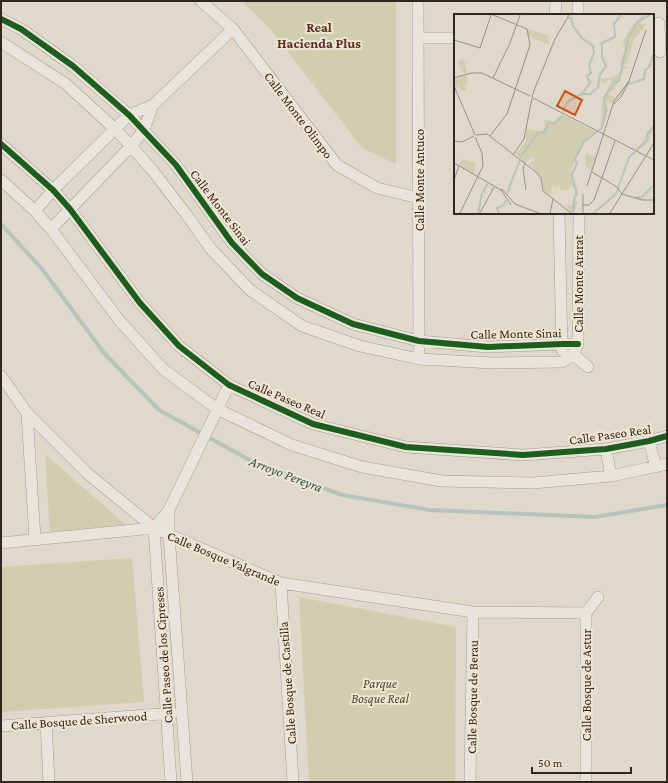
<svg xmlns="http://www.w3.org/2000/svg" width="668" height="783" font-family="'Crimson Pro',serif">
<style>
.green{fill:#d0ceaf}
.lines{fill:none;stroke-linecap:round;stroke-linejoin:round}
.stream{stroke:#b6c4ba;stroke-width:4}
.minor-casing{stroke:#a59d95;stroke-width:12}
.minor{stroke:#e8e4dc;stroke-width:11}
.cycleway-casing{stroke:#f0e5d1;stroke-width:8}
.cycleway{stroke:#1b5e20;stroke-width:6}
.labels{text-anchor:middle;stroke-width:4;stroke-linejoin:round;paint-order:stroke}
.street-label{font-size:13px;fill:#32261e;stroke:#f0e5d1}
.park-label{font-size:13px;font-style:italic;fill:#454c27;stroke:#f0e5d1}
.neighbourhood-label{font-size:14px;font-weight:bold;fill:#592a23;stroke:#f0e5d1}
.water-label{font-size:14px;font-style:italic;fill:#2f504b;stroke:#f0e5d1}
.inset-river{fill:none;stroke:#b6c4ba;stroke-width:2}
.inset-road{fill:none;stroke:#9a9186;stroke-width:1}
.view{fill:#cd510f;fill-opacity:0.15;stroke:#cd510f;stroke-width:2}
.inset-edge{fill:none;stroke:#32261e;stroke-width:2}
</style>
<rect width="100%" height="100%" fill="#e0d8cb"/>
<path class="green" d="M 242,1 L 396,1 L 396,164 L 362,148 L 271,30 Z
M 45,454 L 126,525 L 50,532 Z
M 132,558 L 144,702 L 1,712 L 1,567 Z
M 299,597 L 456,627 L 455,782 L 309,782 Z"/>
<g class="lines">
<path class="stream" d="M 1,224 L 42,269 L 104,353 L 159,410 L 255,463 L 342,495 L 430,510 L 595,517 L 667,505"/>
<defs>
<path id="minor" d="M 201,1 L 233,29 L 337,165 L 377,188 L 419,198
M 418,1 L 419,359
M 555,15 L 556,1
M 578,15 L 578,1
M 1,19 L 21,29 L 73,66 L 129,115 L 176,165 L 232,243 L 262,274 L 297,298 L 353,324 L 419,341 L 488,347 L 562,344 L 578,344
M 659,23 L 660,52
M 419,38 L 455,38
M 1,42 L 66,84 L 115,129 L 131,146 L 153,171 L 186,214 L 211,249 L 250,290 L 302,326 L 360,346 L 419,359 L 493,363 L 562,362 L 573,354
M 1,144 L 53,190 L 70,209 L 140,303 L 179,346 L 229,385 L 313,424 L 406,447 L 523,455 L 606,449 L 649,441 L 667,436
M 1,180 L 35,211 L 51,229 L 119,320 L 163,369 L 217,409 L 292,445 L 362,467 L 442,481 L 533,483 L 611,476 L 667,464
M 35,211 L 53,190 L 129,115 L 153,105 L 233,29
M 559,213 L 562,350
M 51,229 L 131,146 L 144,130 L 153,105
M 575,350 L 578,344 L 579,213
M 573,354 L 588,367
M 1,376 L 27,413 L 87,473 L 154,528 L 281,583 L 473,612 L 586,613
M 27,413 L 35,539
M 649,441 L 656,467
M 606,449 L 611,476
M 169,510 L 169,535 L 187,782
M 154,528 L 171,782
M 154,528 L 169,510 L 229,385
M 1,543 L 154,528
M 281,583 L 293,782
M 586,613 L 586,782
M 586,613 L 598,597
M 46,722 L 49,782
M 1,726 L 173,713
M 470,782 L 473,612"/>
</defs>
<use href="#minor" class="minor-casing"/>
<use href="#minor" class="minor"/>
<defs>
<path id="cycleway" d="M 1,19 L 21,29 L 73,66 L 129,115 L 176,165 L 232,243 L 262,274 L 297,298 L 353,324 L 419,341 L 488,347 L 562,344 L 578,344
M 1,144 L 53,190 L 70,209 L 140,303 L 179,346 L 229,385 L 313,424 L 406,447 L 523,455 L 606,449 L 649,441 L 667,436"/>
</defs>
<use href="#cycleway" class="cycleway-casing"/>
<use href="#cycleway" class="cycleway"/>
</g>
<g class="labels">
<g class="street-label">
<text transform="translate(299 115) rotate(53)" y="5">Calle Monte Olimpo</text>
<text transform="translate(419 180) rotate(-90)" y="5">Calle Monte Antuco</text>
<text transform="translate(221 207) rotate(53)" y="5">Calle Monte Sinai</text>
<text transform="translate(578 284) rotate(-90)" y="5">Calle Monte Ararat</text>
<text transform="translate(516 333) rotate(-1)" y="5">Calle Monte Sinai</text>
<text transform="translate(287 398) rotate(23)" y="5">Calle Paseo Real</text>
<text transform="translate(610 434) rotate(-8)" y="5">Calle Paseo Real</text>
<text transform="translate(224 558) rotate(23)" y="5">Calle Bosque Valgrande</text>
<text transform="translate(163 655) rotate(-94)" y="5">Calle Paseo de los Cipreses</text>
<text transform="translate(287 683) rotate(-94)" y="5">Calle Bosque de Castilla</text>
<text transform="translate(586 685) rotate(-90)" y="5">Calle Bosque de Astur</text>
<text transform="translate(472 697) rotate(-89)" y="5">Calle Bosque de Berau</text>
<text transform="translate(79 720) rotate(-4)" y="5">Calle Bosque de Sherwood</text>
</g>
<g class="park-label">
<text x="380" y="688">Parque<tspan x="380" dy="15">Bosque Real</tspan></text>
</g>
<g class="neighbourhood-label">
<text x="319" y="32">Real<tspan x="319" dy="16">Hacienda Plus</tspan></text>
</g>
<g class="water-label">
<text transform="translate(286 474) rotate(21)" y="5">Arroyo Pereyra</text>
</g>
</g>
<g transform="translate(454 14)">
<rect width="200" height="200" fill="#e0d8cb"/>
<path d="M 189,1 L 191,1 L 187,9 L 188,11 L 192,9 L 190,13 L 188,12 L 190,14 L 180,25 L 173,50 L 170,50 L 175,55 L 170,55 L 161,75 L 153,79 L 162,85 L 174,68 L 169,80 L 159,89 L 151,88 L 154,95 L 152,106 L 146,115 L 149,84 L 157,68 L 156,65 L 150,69 L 147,68 L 147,64 L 158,64 L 168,56 L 166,50 L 171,35 L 169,28 L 177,13 ZM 74,15 L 95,22 L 94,30 L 73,22 ZM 9,44 L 9,47 L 14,49 L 11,49 L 13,59 L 10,60 L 3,48 ZM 13,61 L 13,71 L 10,72 L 13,76 L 6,77 L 5,70 L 2,76 L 0,66 ZM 109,101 L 144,119 L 138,120 L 130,128 L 118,153 L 118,167 L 124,177 L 121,182 L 122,188 L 124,187 L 120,199 L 117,199 L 113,192 L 111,193 L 112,191 L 118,192 L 121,176 L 119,173 L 116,172 L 114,177 L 106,176 L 106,170 L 104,173 L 98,172 L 96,181 L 90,178 L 88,166 L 76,149 L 81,146 L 77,143 L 71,150 L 62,139 L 72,128 L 72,115 L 88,117 L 92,112 L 90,109 L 91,106 L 100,108 ZM 198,111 L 200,115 L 198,120 L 194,122 L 196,125 L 191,131 L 184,136 L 181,135 L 186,132 ZM 132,140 L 142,143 L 140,149 L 136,150 L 139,152 L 138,156 L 131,152 ZM 9,145 L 22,149 L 19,160 L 5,152 Z" fill="#d0ceaf"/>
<path class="inset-river" d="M 191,56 L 195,53 L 200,39M 175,70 L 190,65 L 191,56M 128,80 L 136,80 L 144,73 L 146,61 L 152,52 L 148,43 L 148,29 L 161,23 L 160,10 L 167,1M 109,98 L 113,88 L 128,80 L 136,69 L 133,62 L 137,59 L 135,51 L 140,39 L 139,32 L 129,25 L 119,12 L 117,4 L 114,4M 183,136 L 194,125 L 193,120 L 200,113M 66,143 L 84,119 L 91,118 L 94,109 L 101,109 L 109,101M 53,179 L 66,146M 181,183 L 187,184 L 199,172M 24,199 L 28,180 L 34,169M 45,199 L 43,194 L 50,191 L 52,186M 119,199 L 120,185 L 123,180 L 118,161 L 123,149 L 121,145 L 130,128 L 148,114 L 152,97 L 150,84 L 159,70 L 165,67 L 174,25 L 184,7 L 196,1M 140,199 L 162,180 L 175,143 L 181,138"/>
<path class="inset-road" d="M 0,26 L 26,34 L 37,1M 0,64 L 17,59 L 28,59 L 76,82M 39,64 L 56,29 L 66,1M 0,72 L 21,121M 79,84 L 200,146M 160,90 L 167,83 L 175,68M 22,121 L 33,120 L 82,158 L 87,164 L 89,177 L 117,199M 36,122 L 53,100 L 76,31 L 73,15 L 39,1M 0,127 L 8,128 L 20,122M 59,141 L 70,125 L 79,79 L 101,25 L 115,1M 0,149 L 47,176 L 57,191M 71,149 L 69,154 L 72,176M 138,158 L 163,173 L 168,180 L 188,186 L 200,186M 0,166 L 5,152M 133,172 L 160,87 L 175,67 L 192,16M 47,177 L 48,175 L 61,190 L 85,199M 129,180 L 129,199M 129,191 L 135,191 L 140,186 L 161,127M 6,199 L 29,152 L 28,139 L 21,123M 26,199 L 40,173M 96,199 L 99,185M 156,199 L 200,129"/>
<path class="view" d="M 111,77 L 128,86 L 121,101 L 103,92 Z"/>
<rect width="200" height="200" class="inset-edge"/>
</g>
<rect width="668" height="783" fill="none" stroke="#32261e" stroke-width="4"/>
<path d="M532 767v6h99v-6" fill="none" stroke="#32261e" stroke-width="2"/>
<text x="538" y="767" font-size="12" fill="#32261e" stroke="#f0e5d1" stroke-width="3" paint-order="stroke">50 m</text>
</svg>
